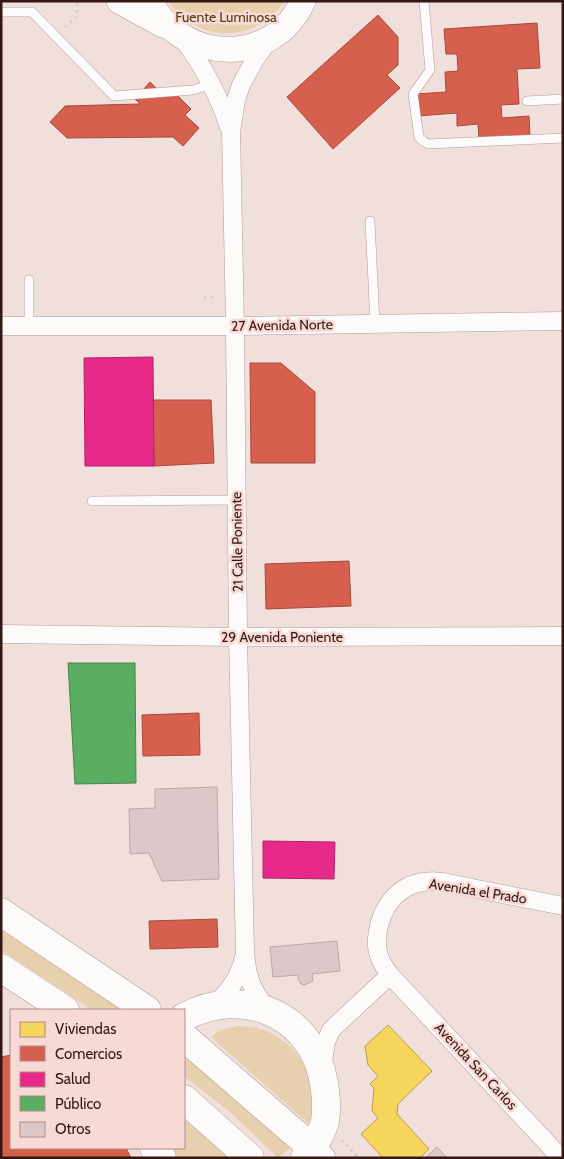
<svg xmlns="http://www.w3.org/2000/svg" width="564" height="1159" font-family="Cabin,sans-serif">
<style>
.green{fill:#e7d0ad}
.homes{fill:#f6d55c;stroke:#bc9c47}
.shops{fill:#d6604d;stroke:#a54a3c}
.health{fill:#e7298a;stroke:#b12467}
.public{fill:#5aae61;stroke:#4f814a}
.building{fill:#ddc7c8;stroke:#bca7a8}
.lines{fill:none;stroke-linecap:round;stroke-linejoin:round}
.lane-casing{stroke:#b19b98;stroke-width:10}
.street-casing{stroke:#b19b98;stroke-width:19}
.secondary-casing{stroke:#b19b98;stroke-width:26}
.primary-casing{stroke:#b19b98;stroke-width:29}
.path{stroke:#d5cfce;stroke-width:3;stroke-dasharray:2.5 4;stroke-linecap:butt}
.lane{stroke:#fdfafa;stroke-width:9}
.street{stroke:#fdfafa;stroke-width:18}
.secondary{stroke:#fdfafa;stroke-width:25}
.primary{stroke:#fdfafa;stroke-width:28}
.labels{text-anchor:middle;stroke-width:5;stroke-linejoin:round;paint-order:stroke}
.park-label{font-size:14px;fill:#514116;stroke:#f9d9d4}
.street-label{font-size:14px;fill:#341815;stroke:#f9d9d4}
</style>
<rect width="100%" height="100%" fill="#f1dfdc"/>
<path class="green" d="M 168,1 L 285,1 C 255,44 198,44 168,1 Z
M 1,928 L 124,1010 L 92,1010 L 1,950 Z
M 239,1026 L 257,1028 L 269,1032 L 278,1037 L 290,1046 L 310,1071 L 317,1105 L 310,1125 L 211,1037 L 220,1030 Z
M 189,1056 L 290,1147 L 278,1158 L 230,1112 L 184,1076 L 184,1063 Z
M 184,1115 L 230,1158 L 173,1158 L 165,1148 L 184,1148 Z"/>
<path class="homes" d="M 388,1025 L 432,1071 L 398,1104 L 397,1114 L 429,1149 L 420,1158 L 383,1158 L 361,1134 L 378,1118 L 372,1111 L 374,1088 L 370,1084 L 378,1076 L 368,1065 L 365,1046 Z
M 11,1108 L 11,1148 L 87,1148 L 89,1158 L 1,1158 L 1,1110 Z"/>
<path class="shops" d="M 378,15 L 398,37 L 398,65 L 387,75 L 400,88 L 333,149 L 287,97 Z
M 537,23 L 540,68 L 517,69 L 519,104 L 501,105 L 502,118 L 529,116 L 530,137 L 479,140 L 478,124 L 457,126 L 457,113 L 417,116 L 416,94 L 446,92 L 445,72 L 458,71 L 457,54 L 446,54 L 444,29 Z
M 150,82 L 163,95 L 170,88 L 191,109 L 185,115 L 199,128 L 183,146 L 173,137 L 67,138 L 50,122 L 65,106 L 140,104 L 135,99 Z
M 250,363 L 281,363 L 315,392 L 315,463 L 251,463 Z
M 153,400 L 211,400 L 214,463 L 154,466 Z
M 349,561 L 351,606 L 266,609 L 265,564 Z
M 199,713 L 200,755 L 143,756 L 142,715 Z
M 217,919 L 218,947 L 150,949 L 149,921 Z
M 11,1055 L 11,1148 L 126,1148 L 131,1158 L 1,1158 L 1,1057 Z"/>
<path class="health" d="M 153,357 L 154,466 L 85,466 L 84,358 Z
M 263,841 L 335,842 L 334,879 L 263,878 Z"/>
<path class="public" d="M 68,663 L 135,663 L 136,783 L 75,784 Z"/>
<path class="building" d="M 217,787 L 219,879 L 162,881 L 149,853 L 130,854 L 129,809 L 155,808 L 155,789 Z
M 337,941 L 340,971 L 312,974 L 313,981 L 304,985 L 301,984 L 298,979 L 298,975 L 273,977 L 270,947 Z
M 437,1147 L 447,1158 L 425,1158 Z"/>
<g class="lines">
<defs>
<path id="lane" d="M 424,1 L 430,70 L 413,94 L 419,137 L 423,141 L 428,144 L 563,138
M 1,12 L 32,12 L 114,96 L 193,90 L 212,84
M 527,101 L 563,99
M 370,221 L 375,324
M 29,326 L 29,280
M 92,501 L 236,500"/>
<path id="street" d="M 182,38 C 203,65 218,94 229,127
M 1,326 L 235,326 L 563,321
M 1,634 L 238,637 L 563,636
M 215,1005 C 229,991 240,977 244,957
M 269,1011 C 252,992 247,977 245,952 L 238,637 L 235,326 L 231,132 L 236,100 L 241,85 L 254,61 L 270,38
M 322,1068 L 326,1042 L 331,1030 L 390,975
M 561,1158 L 390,975 C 376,957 374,944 380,922 C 386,902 401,885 423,882 C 439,879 456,885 472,888 C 502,894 532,900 563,906"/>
<path id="secondary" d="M 119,1 L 163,25
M 150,1 C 182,64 273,67 303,1"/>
<path id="primary" d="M 1,912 L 147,1010
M 1,968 L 65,1010
M 184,1017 C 243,985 313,1015 324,1083 C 326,1095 327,1109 325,1121 C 322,1133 313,1147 305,1158
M 184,1037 L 312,1148 L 321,1158
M 184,1099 L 250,1158
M 154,1148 L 162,1158"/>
</defs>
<use href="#lane" class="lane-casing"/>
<use href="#street" class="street-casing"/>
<use href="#secondary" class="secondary-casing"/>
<use href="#primary" class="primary-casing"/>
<path class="path" d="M 65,27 L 77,16 L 77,1
M 204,298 L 216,297
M 342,1140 L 357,1156 L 355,1158"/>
<use href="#lane" class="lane"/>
<use href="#street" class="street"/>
<use href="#secondary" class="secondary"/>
<use href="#primary" class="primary"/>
</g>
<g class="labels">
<g class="park-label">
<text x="226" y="22">Fuente Luminosa</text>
</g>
<g class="street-label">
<text transform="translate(282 325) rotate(-1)" y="5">27 Avenida Norte</text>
<text transform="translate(237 542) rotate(-91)" y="5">21 Calle Poniente</text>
<text x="282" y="642">29 Avenida Poniente</text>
<text transform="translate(478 891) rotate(9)" y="5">Avenida el Prado</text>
<text transform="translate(476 1066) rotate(47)" y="5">Avenida San Carlos</text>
</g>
</g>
<rect width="564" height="1159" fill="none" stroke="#341815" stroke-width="5"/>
<rect x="10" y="1009" width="175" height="140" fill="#f9d9d4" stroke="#aa8c88"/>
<rect x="20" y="1022" width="25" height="15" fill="#f6d55c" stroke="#aa8c88"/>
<text x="55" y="1034" font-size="15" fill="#341815">Viviendas</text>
<rect x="20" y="1046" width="25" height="15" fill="#d6604d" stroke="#aa8c88"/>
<text x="55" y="1059" font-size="15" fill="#341815">Comercios</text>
<rect x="20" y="1072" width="25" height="15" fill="#e7298a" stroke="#aa8c88"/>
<text x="55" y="1084" font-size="15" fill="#341815">Salud</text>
<rect x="20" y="1096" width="25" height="15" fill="#5aae61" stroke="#aa8c88"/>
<text x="55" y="1109" font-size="15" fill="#341815">Público</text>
<rect x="20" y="1122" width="25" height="15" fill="#ddc7c8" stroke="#aa8c88"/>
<text x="55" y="1134" font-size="15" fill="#341815">Otros</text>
</svg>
